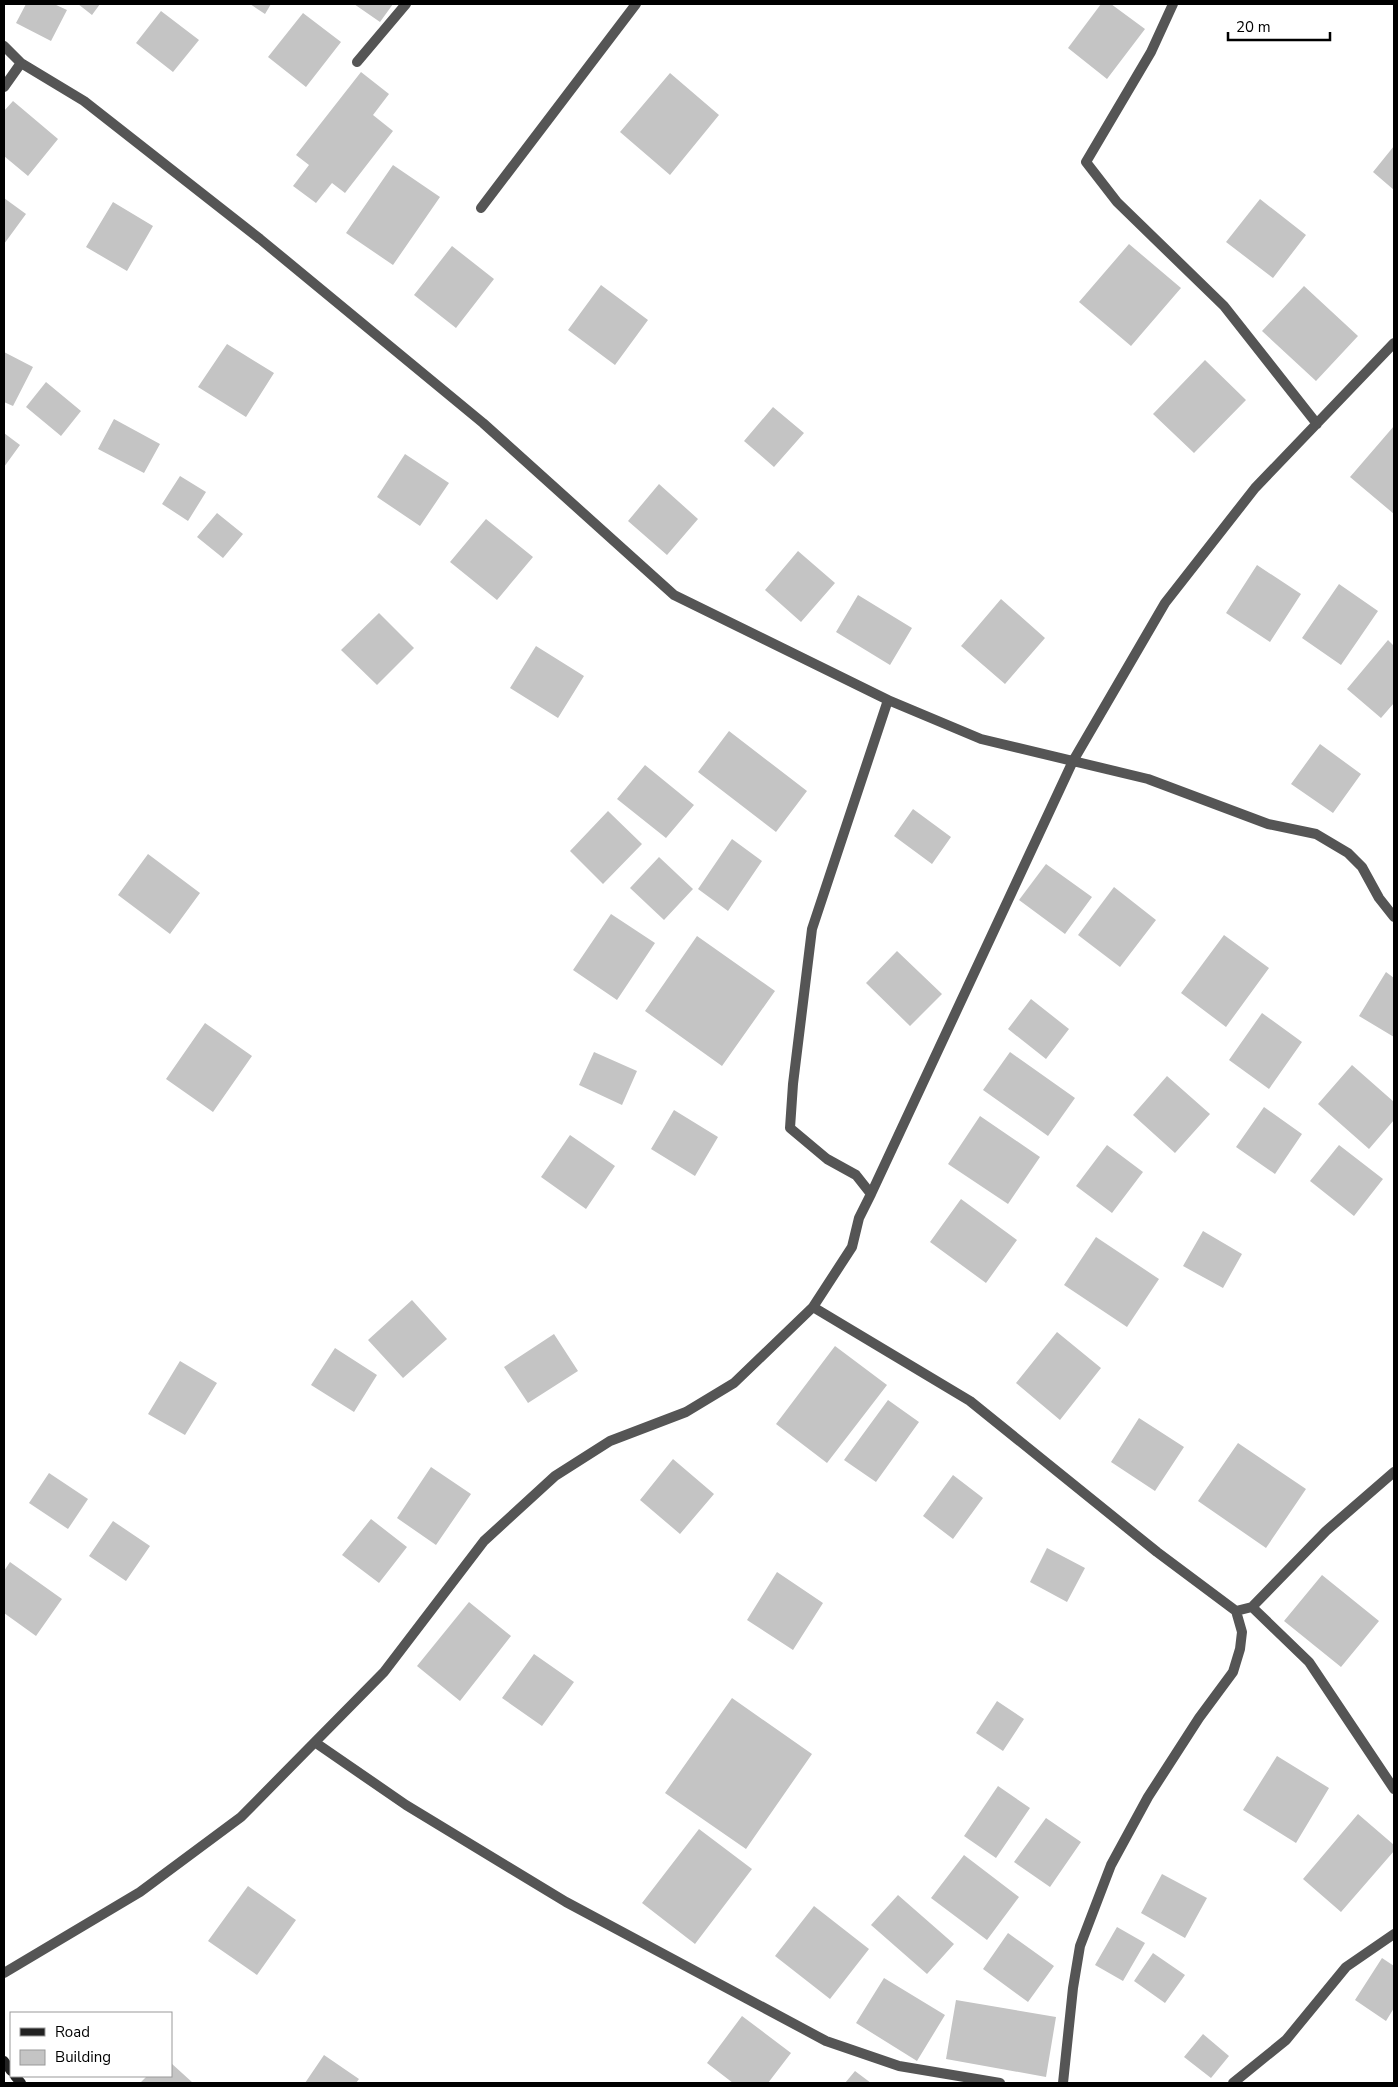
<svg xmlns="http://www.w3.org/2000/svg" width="1398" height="2087" font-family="'Nunito Sans',sans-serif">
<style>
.building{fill:#c4c4c4}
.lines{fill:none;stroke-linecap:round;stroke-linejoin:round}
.street{stroke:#555;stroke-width:10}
.secondary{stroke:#222;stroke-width:10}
</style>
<rect width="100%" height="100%" fill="#fff"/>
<path class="building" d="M 26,4 L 54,4 L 67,10 L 51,41 L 16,23 Z
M 78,4 L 100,4 L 92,15 Z
M 250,4 L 271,4 L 265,14 Z
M 354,4 L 393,4 L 380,22 Z
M 1101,4 L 1111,4 L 1145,29 L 1107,79 L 1068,48 Z
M 161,11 L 199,40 L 173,72 L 136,43 Z
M 303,13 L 341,42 L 306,87 L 268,57 Z
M 361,72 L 389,94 L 373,115 L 393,131 L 345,193 L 332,183 L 316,203 L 293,186 L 309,165 L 296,155 Z
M 670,73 L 719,115 L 670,175 L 620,132 Z
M 13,101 L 58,139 L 28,176 L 4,156 L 4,111 Z
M 1394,146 L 1394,190 L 1373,172 Z
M 393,165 L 440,197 L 393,265 L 346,233 Z
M 4,198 L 26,214 L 4,244 Z
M 1260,199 L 1306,235 L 1273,278 L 1226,242 Z
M 113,202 L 153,226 L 127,271 L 86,247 Z
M 1129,244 L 1181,288 L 1131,346 L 1079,302 Z
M 452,246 L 494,279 L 456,328 L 414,295 Z
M 601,285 L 648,320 L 615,365 L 568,330 Z
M 1304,286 L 1358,336 L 1316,381 L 1262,331 Z
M 227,344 L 274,373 L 246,417 L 198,387 Z
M 4,352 L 33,367 L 13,406 L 4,402 Z
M 1205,360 L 1246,400 L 1194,453 L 1153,414 Z
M 46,382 L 81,411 L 61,436 L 26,407 Z
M 773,407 L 804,433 L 774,467 L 744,441 Z
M 114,419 L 160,444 L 144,473 L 98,449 Z
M 1394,426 L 1394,514 L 1350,477 Z
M 4,433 L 20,445 L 4,467 Z
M 405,454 L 449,483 L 420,526 L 377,497 Z
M 180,476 L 206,492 L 188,521 L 162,504 Z
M 659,484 L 698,519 L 667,555 L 628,521 Z
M 217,513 L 243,534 L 223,558 L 197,537 Z
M 486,519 L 533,557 L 497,600 L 450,562 Z
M 798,551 L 835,583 L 801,622 L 765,590 Z
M 1257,565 L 1301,594 L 1270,642 L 1226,613 Z
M 1339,584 L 1378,611 L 1341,665 L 1302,638 Z
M 858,595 L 912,628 L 890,665 L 836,632 Z
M 1001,599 L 1045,638 L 1005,684 L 961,646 Z
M 379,613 L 414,648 L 377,685 L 341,650 Z
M 1388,640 L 1394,646 L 1394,703 L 1381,718 L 1347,689 Z
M 536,646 L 584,676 L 558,718 L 510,688 Z
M 729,731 L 807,791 L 776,832 L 698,772 Z
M 1320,744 L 1361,774 L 1333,813 L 1291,784 Z
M 645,765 L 694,805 L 666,838 L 617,799 Z
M 913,809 L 951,837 L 932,864 L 894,836 Z
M 608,811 L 642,844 L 603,884 L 570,851 Z
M 732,839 L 762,861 L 728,911 L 698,889 Z
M 148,854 L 200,893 L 170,934 L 118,895 Z
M 659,857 L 693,889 L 664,920 L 630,888 Z
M 1046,864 L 1092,897 L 1065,934 L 1019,900 Z
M 1114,887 L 1156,920 L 1120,967 L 1078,935 Z
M 611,914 L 655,943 L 617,1000 L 573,970 Z
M 1224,935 L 1269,968 L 1226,1027 L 1181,993 Z
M 697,936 L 775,991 L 722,1066 L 645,1011 Z
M 897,951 L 942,994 L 910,1026 L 866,983 Z
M 1386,972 L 1394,978 L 1394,1037 L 1359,1016 Z
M 1031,999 L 1069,1029 L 1046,1059 L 1008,1029 Z
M 1262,1013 L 1302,1042 L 1269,1089 L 1229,1060 Z
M 205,1023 L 252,1056 L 213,1112 L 166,1079 Z
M 594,1052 L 637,1071 L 622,1105 L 579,1085 Z
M 1010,1052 L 1075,1098 L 1048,1136 L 983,1090 Z
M 1352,1065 L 1394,1102 L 1394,1120 L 1369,1149 L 1318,1104 Z
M 1167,1076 L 1210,1114 L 1175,1153 L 1133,1115 Z
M 1264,1107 L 1302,1134 L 1275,1174 L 1236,1147 Z
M 674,1110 L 718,1137 L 695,1176 L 651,1149 Z
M 980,1116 L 1040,1157 L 1008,1204 L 948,1164 Z
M 570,1135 L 615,1166 L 586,1209 L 541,1177 Z
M 1107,1145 L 1143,1172 L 1112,1213 L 1076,1186 Z
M 1339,1145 L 1383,1179 L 1354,1216 L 1310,1181 Z
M 961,1199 L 1017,1240 L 986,1283 L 930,1242 Z
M 1203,1231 L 1242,1254 L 1223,1288 L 1183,1266 Z
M 1096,1237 L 1159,1279 L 1127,1327 L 1064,1285 Z
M 412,1300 L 447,1339 L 403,1378 L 368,1340 Z
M 1057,1332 L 1101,1368 L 1060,1420 L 1016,1383 Z
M 554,1334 L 578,1371 L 528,1403 L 504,1367 Z
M 835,1346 L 887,1385 L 827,1463 L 776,1424 Z
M 335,1348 L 377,1375 L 354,1412 L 311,1385 Z
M 180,1361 L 217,1383 L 185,1435 L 148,1414 Z
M 888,1400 L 919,1422 L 876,1482 L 844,1460 Z
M 1139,1418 L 1184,1447 L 1155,1491 L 1111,1462 Z
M 1238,1443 L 1306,1489 L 1266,1548 L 1198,1501 Z
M 673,1459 L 714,1494 L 680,1534 L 640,1500 Z
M 431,1467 L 471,1494 L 436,1545 L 397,1518 Z
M 49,1473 L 88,1499 L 68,1529 L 29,1503 Z
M 953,1475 L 983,1498 L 953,1539 L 923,1516 Z
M 371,1519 L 407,1547 L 379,1583 L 342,1555 Z
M 113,1521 L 150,1546 L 126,1581 L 89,1556 Z
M 1047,1548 L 1085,1568 L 1067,1602 L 1030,1582 Z
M 10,1562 L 62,1599 L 36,1636 L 4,1613 L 4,1571 Z
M 777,1572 L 823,1603 L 793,1650 L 747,1620 Z
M 1322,1575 L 1379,1621 L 1341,1667 L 1284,1621 Z
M 469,1602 L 511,1636 L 460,1701 L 417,1666 Z
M 534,1654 L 574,1682 L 542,1726 L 502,1698 Z
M 732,1698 L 812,1754 L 746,1849 L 665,1793 Z
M 997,1701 L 1024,1719 L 1003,1751 L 976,1733 Z
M 1277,1756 L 1329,1788 L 1296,1843 L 1243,1810 Z
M 998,1786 L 1030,1808 L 996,1858 L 964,1836 Z
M 1358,1814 L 1394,1845 L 1394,1851 L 1341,1912 L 1303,1879 Z
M 1046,1818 L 1081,1842 L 1050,1887 L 1014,1862 Z
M 699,1829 L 752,1869 L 695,1944 L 642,1903 Z
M 964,1855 L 1019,1897 L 987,1940 L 931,1898 Z
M 1162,1874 L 1207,1898 L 1185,1938 L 1141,1913 Z
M 248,1886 L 296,1920 L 257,1975 L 208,1941 Z
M 898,1895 L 954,1944 L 927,1974 L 871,1925 Z
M 814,1906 L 869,1949 L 830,1999 L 775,1956 Z
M 1117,1927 L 1145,1943 L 1123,1981 L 1095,1965 Z
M 1008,1933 L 1054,1966 L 1028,2002 L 983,1969 Z
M 1153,1953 L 1185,1975 L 1165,2003 L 1134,1981 Z
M 1382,1958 L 1394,1966 L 1394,2008 L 1386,2021 L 1355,2000 Z
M 884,1978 L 945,2015 L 917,2061 L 856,2023 Z
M 956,2000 L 1056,2017 L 1046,2077 L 946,2059 Z
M 742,2016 L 791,2053 L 768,2083 L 733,2083 L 707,2063 Z
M 1203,2034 L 1229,2056 L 1211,2078 L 1184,2057 Z
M 324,2055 L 359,2079 L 356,2083 L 305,2083 Z
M 171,2063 L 193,2083 L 140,2083 L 147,2076 L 171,2076 Z
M 855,2071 L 871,2083 L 845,2083 Z"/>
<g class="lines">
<path class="street" d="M 1173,4 L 1151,52 L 1086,162 L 1117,202 L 1224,306 L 1317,424
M 4,46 L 21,63 L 84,101 L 260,239 L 483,423 L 674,595 L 888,700
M 357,62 L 406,4
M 4,87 L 21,63
M 481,208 L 636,4
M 871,1194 L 1073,761 L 1165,603 L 1255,488 L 1394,343
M 813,1307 L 970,1401 L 1157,1552 L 1236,1611 L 1242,1632 L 1240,1649 L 1233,1672 L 1199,1718 L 1148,1797 L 1111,1865 L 1080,1946 L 1073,1988 L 1063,2083
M 1252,1607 L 1309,1662 L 1394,1789
M 1236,1611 L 1252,1607 L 1326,1531 L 1394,1472
M 316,1743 L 406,1805 L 566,1902 L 826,2041 L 899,2066 L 1000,2083
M 4,1973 L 140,1892 L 241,1817 L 384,1672 L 484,1541 L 555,1476 L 610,1441 L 686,1412 L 734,1383 L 813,1307 L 852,1247 L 859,1218 L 871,1194 L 856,1175 L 827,1159 L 790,1128 L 793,1084 L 812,929 L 888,700 L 981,739 L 1148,779 L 1268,824 L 1316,834 L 1348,853 L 1362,867 L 1379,898 L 1394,917
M 1233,2083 L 1286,2040 L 1346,1967 L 1394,1934"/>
<path class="secondary" d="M 4,2061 L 11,2071
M 15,2076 L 21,2083"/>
</g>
<rect width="1398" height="2087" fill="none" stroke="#000000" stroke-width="10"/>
<rect x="10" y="2012" width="162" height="65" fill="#ffffff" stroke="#999999"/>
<rect x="20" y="2028" width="25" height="8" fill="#222222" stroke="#999999"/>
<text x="55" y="2037" font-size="15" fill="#000000">Road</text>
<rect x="20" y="2050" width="25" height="15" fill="#c4c4c4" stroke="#999999"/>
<text x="55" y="2062" font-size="15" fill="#000000">Building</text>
<path d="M1228 32v8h102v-8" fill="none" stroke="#000000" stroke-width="2.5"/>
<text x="1236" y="32" font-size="15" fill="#000000" stroke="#ffffff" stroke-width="4" paint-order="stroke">20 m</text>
</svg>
